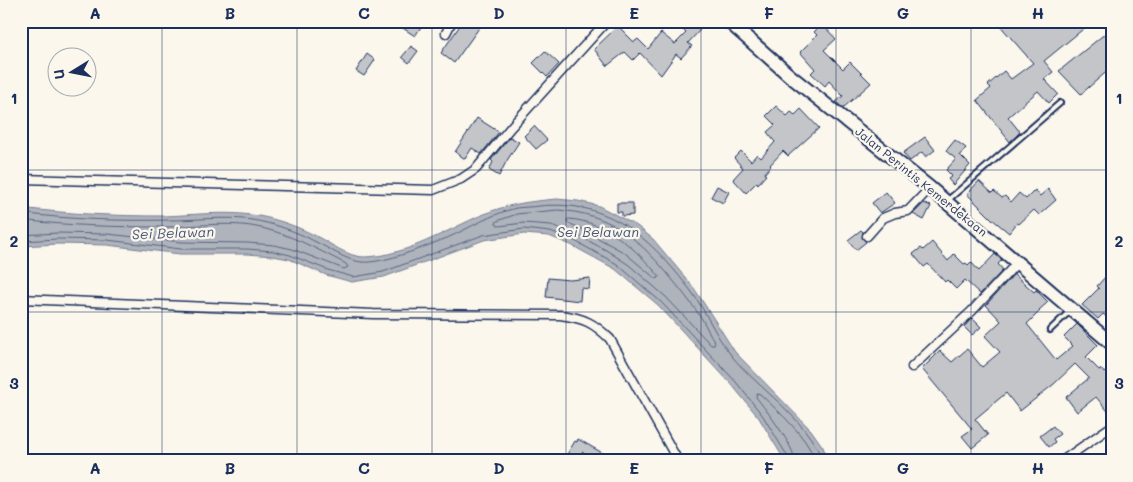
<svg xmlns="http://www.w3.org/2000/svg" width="1133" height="482" font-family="Mali,sans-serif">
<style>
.water{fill:#afb3bb;stroke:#747e96}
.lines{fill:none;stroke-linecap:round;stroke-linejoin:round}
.shore{stroke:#566483;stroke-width:1}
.building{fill:#c3c5c9;stroke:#1b2f5e}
.service-casing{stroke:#1b2f5e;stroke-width:8}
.minor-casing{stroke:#1b2f5e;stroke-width:11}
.primary-casing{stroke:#1b2f5e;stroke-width:16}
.service{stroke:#fbf7ec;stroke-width:4}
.minor{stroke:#fbf7ec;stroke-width:8}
.primary{stroke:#fbf7ec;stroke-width:12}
.grid{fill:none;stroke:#1b2f5e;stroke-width:1;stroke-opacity:0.55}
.labels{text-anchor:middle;stroke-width:4.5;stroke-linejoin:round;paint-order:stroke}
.street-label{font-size:12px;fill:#1b2f5e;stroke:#fbf7ec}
.water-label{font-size:14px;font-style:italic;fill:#47577a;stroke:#fbf7ec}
.neatline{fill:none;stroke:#1b2f5e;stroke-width:2}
.grid-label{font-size:16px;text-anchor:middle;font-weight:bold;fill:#1b2f5e}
</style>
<rect width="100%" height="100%" fill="#fbf7ec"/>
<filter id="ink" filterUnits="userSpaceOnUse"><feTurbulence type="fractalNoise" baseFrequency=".02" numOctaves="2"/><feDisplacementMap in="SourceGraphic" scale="10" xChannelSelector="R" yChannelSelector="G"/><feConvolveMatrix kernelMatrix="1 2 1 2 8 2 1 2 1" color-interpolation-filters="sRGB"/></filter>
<g filter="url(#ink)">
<path class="water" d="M 557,199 L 578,201 L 599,206 L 637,226 L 653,239 L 694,288 L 735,352 L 811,430 L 823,447 L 828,461 L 785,461 L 759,418 L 732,385 L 658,305 L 615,269 L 571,245 L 549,236 L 524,234 L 484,240 L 384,277 L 352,282 L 326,275 L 289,259 L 273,256 L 247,254 L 180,254 L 107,245 L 58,244 L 21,246 L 21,208 C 69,214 117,216 164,216 C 193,215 223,211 251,215 C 272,217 297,226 316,236 C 330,243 348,257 364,257 C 407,256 446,230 484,214 C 508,204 532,201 557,199 Z"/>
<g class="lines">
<path class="shore" d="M 558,210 C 610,214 634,235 667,273 C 679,288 691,302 702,319 C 706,326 710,335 715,342 L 714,345 L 711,345 L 666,297 L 629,265 L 606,250 L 575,234 L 551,225 L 524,223 L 499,226 L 496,224 L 497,221 L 517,214 Z
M 21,213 C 71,220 121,221 172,220 C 198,220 226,216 252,220 C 272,223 296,231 314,241 C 329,248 345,260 361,262 C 373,263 387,259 398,256 C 415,251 431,244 447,238 C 470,228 491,214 516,208 C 524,207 532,207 539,206 C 610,199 651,239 691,291 C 706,311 715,335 731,355 C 760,391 805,416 823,461
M 569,219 C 607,222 635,248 659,276 L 659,278 L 656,279 L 625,253 L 580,228 L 568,223 L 567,220 Z
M 21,220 C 69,226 118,227 167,227 C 194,226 223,222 251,226 C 285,231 317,249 346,264 L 348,267 L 344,269 L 292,249 L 274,245 L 247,243 L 182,242 L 107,234 L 58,233 L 21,235
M 21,241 L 58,239 L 107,240 L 181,249 L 247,249 L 273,251 L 290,255 L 328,270 L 353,277 L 383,272 L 483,235 L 524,229 L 550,232 L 573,240 L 617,264 L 661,302 L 736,382 L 763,416 L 788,457 L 788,461
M 795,461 C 794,445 766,410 756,397 L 757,393 L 760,394 C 780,413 805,434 816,461"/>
</g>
<path class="building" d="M 392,21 L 425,21 L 415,36 Z
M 463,21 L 484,21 L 454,63 L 441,53 Z
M 689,21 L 691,21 L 700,30 L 688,43 L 692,46 L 681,58 L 676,54 L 661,75 L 640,53 L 633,60 L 625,52 L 607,66 L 594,49 L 618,26 L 634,42 L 638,39 L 648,49 L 661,33 L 675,44 L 686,33 L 682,29 Z
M 996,21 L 1093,21 L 1044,61 L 1053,72 L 1044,79 L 1058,94 L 1049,103 L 1038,91 L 1008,117 L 1020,132 L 1010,142 L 977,100 L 991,88 L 988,85 L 1004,71 L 1011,79 L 1033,63 Z
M 822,24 L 836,39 L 824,50 L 843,69 L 850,62 L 871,83 L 843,108 L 836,102 L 843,96 L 829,81 L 825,86 L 811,73 L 815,69 L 800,52 L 817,35 L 814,32 Z
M 1112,28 L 1112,67 L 1081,94 L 1059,71 Z
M 411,46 L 418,51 L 409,63 L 402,57 Z
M 545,51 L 559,64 L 547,77 L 533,63 Z
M 367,54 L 375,60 L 364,76 L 356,71 Z
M 776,106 L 787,116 L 791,112 L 795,115 L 801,109 L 819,128 L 788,156 L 783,151 L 770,165 L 771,166 L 764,174 L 766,175 L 758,184 L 757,182 L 746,193 L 733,179 L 743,168 L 734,158 L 741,151 L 751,161 L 757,154 L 761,158 L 775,142 L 767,132 L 775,125 L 766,116 Z
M 477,118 L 499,132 L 481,154 L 472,148 L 465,159 L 455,152 Z
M 534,126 L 547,140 L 536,149 L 524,136 Z
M 510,137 L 519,142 L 506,162 L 499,176 L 489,170 L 493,162 L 491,160 Z
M 925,137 L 935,150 L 926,157 L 922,152 L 910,161 L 903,153 Z
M 955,140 L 966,148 L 958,157 L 960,155 L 970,165 L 953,185 L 948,179 L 952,176 L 946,170 L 956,159 L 946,151 Z
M 979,181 L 992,193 L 994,191 L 1002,198 L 1005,196 L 1011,202 L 1019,193 L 1026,199 L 1035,190 L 1040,196 L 1048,189 L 1056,200 L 1039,215 L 1034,210 L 1019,224 L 1017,223 L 1009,233 L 992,219 L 967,194 Z
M 717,186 L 729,192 L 723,203 L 711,197 Z
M 886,192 L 895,203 L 880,213 L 872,203 Z
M 617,203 L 633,203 L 633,215 L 622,216 L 622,212 L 617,212 Z
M 924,203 L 931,206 L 924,220 L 913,214 Z
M 861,230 L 863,232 L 862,238 L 866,242 L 856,250 L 848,240 Z
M 932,242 L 948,261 L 954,254 L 964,264 L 966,263 L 968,265 L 971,262 L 979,271 L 995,254 L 1002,260 L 998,264 L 1003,270 L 980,294 L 965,280 L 956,289 L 947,280 L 945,282 L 928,264 L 924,267 L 913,254 L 921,248 L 923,250 Z
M 1014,274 L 1034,292 L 1036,290 L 1048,302 L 1039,310 L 1040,311 L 1027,324 L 1056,360 L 1073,346 L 1064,337 L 1077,324 L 1098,345 L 1086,357 L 1099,370 L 1101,369 L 1104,373 L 1112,366 L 1112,416 L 1096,397 L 1077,412 L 1066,397 L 1089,378 L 1075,364 L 1054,384 L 1020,411 L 1006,393 L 975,419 L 988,435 L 972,448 L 962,436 L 972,429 L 922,369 L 940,351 L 952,362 L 967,349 L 982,367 L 1000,352 L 985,336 L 1001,321 L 986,305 Z
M 1107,275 L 1112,280 L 1112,321 L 1103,314 L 1098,319 L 1082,305 L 1099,288 L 1097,286 Z
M 548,278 L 570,280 L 590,278 L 589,289 L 581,288 L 580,301 L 546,297 Z
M 972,318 L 981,327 L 972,335 L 964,327 Z
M 1053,426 L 1060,434 L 1053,439 L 1055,442 L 1049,447 L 1040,436 Z
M 578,439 L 606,455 L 603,461 L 597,461 L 582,452 L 577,461 L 563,461 L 575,441 L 577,442 Z"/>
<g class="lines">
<defs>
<path id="service" d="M 948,200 L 1060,103
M 1050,330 L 1070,311"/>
<path id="minor" d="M 446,33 L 452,21
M 21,179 L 433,190 L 461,179 L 476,169 L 511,127 L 607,21
M 867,236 L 883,218 L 895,213 L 908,211 L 930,188
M 21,299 L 373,314 L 560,315 C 584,318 594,323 610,339 L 678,461
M 912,367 L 972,311 L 1017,263
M 1062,461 L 1112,426"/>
<path id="primary" d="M 728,21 L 789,75 L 930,188 L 1112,344"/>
</defs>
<use href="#service" class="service-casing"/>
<use href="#minor" class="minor-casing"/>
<use href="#primary" class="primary-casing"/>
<use href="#service" class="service"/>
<use href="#minor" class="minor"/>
<use href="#primary" class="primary"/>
</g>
</g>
<path class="grid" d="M 162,21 L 162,461M 297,21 L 297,461M 432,21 L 432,461M 566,21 L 566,461M 701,21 L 701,461M 836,21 L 836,461M 971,21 L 971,461M 21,170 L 1112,170M 21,312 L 1112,312"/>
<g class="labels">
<g class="street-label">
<text transform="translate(921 182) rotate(39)" y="4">Jalan Perintis Kemerdekaan</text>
</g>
<g class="water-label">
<text x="598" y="237">Sei Belawan</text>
<text transform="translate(173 233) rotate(-2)" y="5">Sei Belawan</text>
</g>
</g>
<rect width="1133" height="482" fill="none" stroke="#fbf7ec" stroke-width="55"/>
<g transform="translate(72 72) rotate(260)"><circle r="24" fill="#fbf7ec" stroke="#a1a7b3"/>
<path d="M0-4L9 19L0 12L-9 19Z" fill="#1b2f5e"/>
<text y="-8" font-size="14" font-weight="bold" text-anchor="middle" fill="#1b2f5e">U</text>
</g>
<rect x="28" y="28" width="1078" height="426" class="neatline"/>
<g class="grid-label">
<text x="95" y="19">A</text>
<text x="230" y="19">B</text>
<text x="364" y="19">C</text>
<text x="499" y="19">D</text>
<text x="634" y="19">E</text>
<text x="769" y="19">F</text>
<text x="903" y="19">G</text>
<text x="1038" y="19">H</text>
<text x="14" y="104">1</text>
<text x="1119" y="104">1</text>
<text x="14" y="247">2</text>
<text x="1119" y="247">2</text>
<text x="14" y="389">3</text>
<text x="1119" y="389">3</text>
<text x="95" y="474">A</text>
<text x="230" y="474">B</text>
<text x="364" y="474">C</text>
<text x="499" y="474">D</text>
<text x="634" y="474">E</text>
<text x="769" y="474">F</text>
<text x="903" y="474">G</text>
<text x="1038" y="474">H</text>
</g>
</svg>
